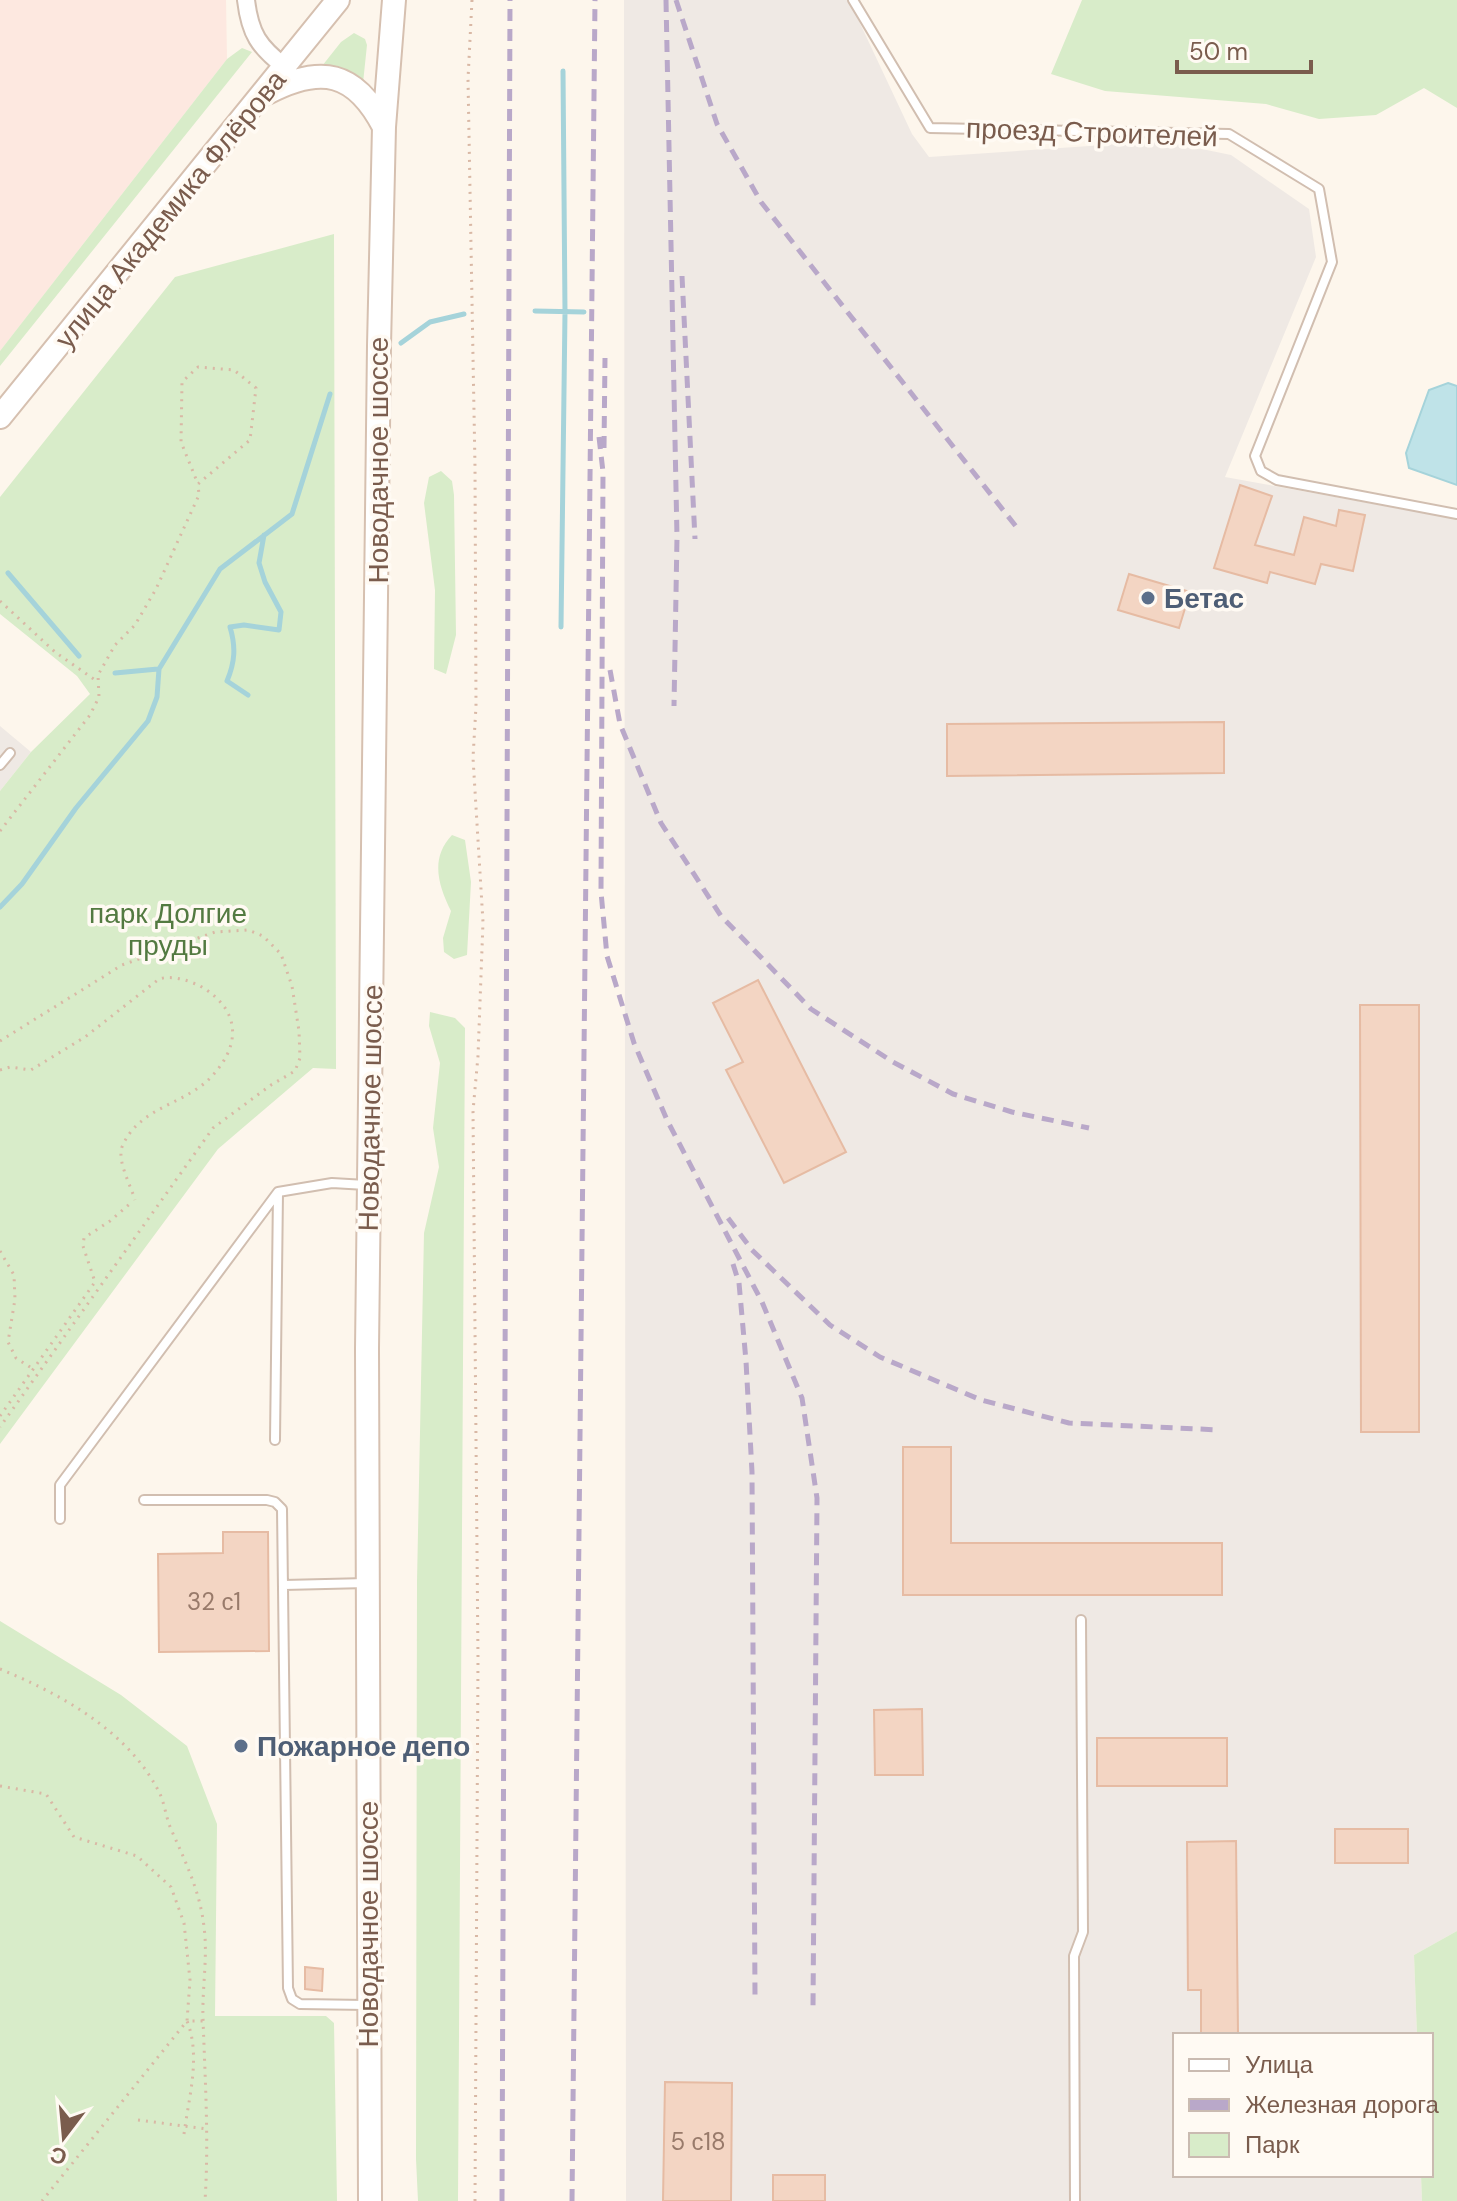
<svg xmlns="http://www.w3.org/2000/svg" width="1457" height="2201" font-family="'DM Sans',sans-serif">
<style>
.commercial{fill:#fde8e0}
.industrial{fill:#efe9e4}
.green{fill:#d8ecc9}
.water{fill:#bfe3e8;stroke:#a5d3da;stroke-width:2}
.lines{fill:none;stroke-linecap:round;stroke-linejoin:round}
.stream{stroke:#a5d3da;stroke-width:5}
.building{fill:#f3d5c3;stroke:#e6bba3;stroke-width:2}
.lane-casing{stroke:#d1beb0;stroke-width:12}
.street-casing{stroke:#d1beb0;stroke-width:20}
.secondary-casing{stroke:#d6c0b0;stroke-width:26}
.path{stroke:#d9b8a5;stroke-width:3;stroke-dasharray:2 6;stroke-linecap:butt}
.lane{stroke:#fff;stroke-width:8}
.street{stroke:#fff;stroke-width:16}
.secondary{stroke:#fff;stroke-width:22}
.rail{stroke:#b9a8c9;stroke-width:5;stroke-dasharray:12 8;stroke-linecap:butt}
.service-dot{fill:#5c6f8a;stroke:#fffaf3;stroke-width:3}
.labels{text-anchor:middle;stroke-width:7;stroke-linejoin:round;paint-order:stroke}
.number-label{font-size:24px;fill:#987a6a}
.street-label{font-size:28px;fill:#7a5c4d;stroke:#fffaf3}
.service-label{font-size:28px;font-weight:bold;fill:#4e5e75;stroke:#fffaf3;text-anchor:start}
.park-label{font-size:28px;fill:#537a41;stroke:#fffaf3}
</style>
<rect width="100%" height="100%" fill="#fdf6ec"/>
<path class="commercial" d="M 0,0 L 226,0 L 227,59 L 0,351 Z"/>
<path class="industrial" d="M 624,0 L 849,0 L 912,134 L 929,157 L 1163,141 L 1231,155 L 1309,209 L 1316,257 L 1225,477 L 1457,519 L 1457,1931 L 1414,1955 L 1417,2035 L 1175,2035 L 1175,2175 L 1421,2175 L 1422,2201 L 626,2201 Z
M 0,726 L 31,752 L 0,791 Z"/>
<path class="green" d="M 1082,0 L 1457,0 L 1457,108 L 1424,88 L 1376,115 L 1319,119 L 1266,104 L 1105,91 L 1051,74 Z
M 354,33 L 365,39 L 367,45 L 363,83 L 347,71 L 322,66 L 341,42 Z
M 242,48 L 252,52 L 0,366 L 0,351 L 227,59 Z
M 334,234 L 336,1069 L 313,1068 L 218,1149 L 0,1444 L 0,791 L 31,752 L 90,694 L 77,676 L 0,614 L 0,497 L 175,277 Z
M 441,471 L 452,481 L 454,495 L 456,635 L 446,674 L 434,669 L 435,590 L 424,503 L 429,477 Z
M 452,835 L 465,840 L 471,882 L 467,955 L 454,959 L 444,952 L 443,938 L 451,911 C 438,885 430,858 452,835 Z
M 430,1012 L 455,1018 L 465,1028 L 458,2201 L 418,2201 L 416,2159 L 417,1582 L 424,1233 L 439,1167 L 433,1128 L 440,1063 L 429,1026 Z
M 0,1621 L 121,1695 L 187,1746 L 217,1824 L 215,2016 L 326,2016 L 334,2023 L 337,2201 L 0,2201 Z
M 1457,1931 L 1457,2201 L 1422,2201 L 1421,2175 L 1431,2175 L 1431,2035 L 1417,2035 L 1414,1955 Z"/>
<path class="water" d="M 1448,383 L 1457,386 L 1457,485 L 1409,468 L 1406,453 L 1429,390 Z"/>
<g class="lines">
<path class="stream" d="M 535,311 L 584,312
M 401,343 L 430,322 L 464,314
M 8,573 L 79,656
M 561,627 L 565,312 L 563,71
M 115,673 L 158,669
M 248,695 L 227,681 C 235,662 236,647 230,627 L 244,625 L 279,630 L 281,612 L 265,582 L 259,563 L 264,535
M 0,907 L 22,884 L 76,808 L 148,721 L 157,697 L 159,669 L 220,569 L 292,514 L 330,394"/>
</g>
<path class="building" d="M 1240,485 L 1272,496 L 1255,545 L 1294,555 L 1304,517 L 1336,526 L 1339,510 L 1365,515 L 1353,571 L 1321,564 L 1315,584 L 1270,572 L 1267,583 L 1214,568 Z
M 1129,574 L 1190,592 L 1179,628 L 1118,610 Z
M 1224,722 L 1224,773 L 947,776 L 947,724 Z
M 758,980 L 846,1152 L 784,1183 L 726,1070 L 743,1062 L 713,1003 Z
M 1360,1005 L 1419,1005 L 1419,1432 L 1361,1432 Z
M 903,1447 L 951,1447 L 951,1543 L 1222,1543 L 1222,1595 L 903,1595 Z
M 223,1532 L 268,1532 L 269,1651 L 159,1652 L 158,1554 L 223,1553 Z
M 922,1709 L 923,1775 L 875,1775 L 874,1710 Z
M 1097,1738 L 1227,1738 L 1227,1786 L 1097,1786 Z
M 1335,1829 L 1408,1829 L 1408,1863 L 1335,1863 Z
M 1236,1841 L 1238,2034 L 1201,2034 L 1201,1990 L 1188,1990 L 1187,1842 Z
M 305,1967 L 323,1969 L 322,1991 L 305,1989 Z
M 665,2082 L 732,2083 L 731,2201 L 663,2201 Z
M 773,2175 L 825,2175 L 825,2201 L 773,2201 Z"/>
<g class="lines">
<defs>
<path id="lane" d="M 853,0 L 930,128 L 1229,134 L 1319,189 L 1332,262 L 1255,456 L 1261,471 L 1277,480 L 1457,514
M 0,765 L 10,753
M 275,1440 L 278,1193
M 144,1500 L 267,1500 L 275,1502 L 282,1509 L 288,1988 L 292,1999 L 300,2004 L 366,2005
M 60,1519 L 60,1485 L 278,1192 L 332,1183 L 366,1185
M 284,1585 L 367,1583
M 1075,2201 L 1074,1956 L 1083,1932 L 1081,1620"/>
<path id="street" d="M 246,0 C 250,34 259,47 285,67"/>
<path id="secondary" d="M 267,93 C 321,65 355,71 384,127
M 0,417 L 338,0
M 370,2201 L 367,1349 L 379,346 L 384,127 L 394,0"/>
</defs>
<use href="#lane" class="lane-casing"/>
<use href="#street" class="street-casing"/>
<use href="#secondary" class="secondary-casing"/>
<path class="path" d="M 472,0 L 468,79 L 475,467 L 476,706 L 473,758 L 483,922 L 478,1056 L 473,1111 L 478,1659 L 475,2201
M 0,601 L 55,652 L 98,682
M 0,831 L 90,715 L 99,697 L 98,675 L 115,645 L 135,625 L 156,589 L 199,495 L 198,484 L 250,440 L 256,388 L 234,370 L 198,367 L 182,382 L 181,442 L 198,484
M 0,1041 L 122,965 L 215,932 L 248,930 L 263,936 L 281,954 L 292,986 L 299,1031 L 300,1058 L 295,1071 L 271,1085 L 213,1128 L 0,1427
M 0,1070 L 10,1067 L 31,1070 L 85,1037 L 159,979 C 171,975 188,980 200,986 C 239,1008 243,1043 212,1076 C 186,1105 139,1106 122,1147 C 117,1161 131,1186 135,1200
M 0,1251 L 14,1275 L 15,1299 L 8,1342 L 16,1358 L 33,1369
M 0,1416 L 95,1282 L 83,1246 L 84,1238 L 110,1221 L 133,1201
M 0,1669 C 61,1694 130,1732 160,1794 C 165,1805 166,1818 171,1829 C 185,1861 200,1891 204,1927 C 208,1956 202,1988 203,2018 C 205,2079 209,2140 205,2201
M 0,1786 L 46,1794 L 74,1837 L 137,1856 L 171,1887 L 184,1923 L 190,1980 L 187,2021 L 42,2201
M 138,2120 L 207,2129
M 184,2134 C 189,2096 201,2056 187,2021 L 203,2021"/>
<use href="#lane" class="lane"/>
<use href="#street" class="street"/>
<use href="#secondary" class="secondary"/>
<path class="rail" d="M 666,0 L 677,537 L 674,706
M 676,0 L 717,124 L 761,202 L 1018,529
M 682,276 L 695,539
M 599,437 L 603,472 L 601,892 L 607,956 L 634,1043 L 667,1120 L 762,1302 L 802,1398 L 817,1498 L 813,2007
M 604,448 L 605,358
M 610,670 L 620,724 L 661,823 L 721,916 L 811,1009 L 893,1062 L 953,1094 L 1012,1112 L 1089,1128
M 728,1218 L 752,1250 L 830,1325 L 880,1357 L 981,1400 L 1069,1423 L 1220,1430
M 733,1264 L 739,1283 L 746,1361 L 752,1472 L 755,1996
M 502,2201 L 510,0
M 572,2201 L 595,0"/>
</g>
<g class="service-dot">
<circle cx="1148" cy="598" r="8"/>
<circle cx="241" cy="1746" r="8"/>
</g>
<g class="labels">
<g class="number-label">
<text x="214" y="1610">32 с1</text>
<text x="698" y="2150">5 с18</text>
</g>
<g class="street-label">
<text transform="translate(1092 132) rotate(2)" y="10">проезд Строителей</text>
<text transform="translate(170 209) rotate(-51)" y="10">улица Академика Флёрова</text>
<text transform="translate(378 460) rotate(-90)" y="10">Новодачное шоссе</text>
<text transform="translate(370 1108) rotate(-89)" y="10">Новодачное шоссе</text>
<text transform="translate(368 1924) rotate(-90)" y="10">Новодачное шоссе</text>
</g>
<g class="service-label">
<text x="1164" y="608">Бетас</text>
<text x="257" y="1756">Пожарное депо</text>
</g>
<g class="park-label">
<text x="168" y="923">парк Долгие<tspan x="168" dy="32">пруды</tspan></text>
</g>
</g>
<rect x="1173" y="2033" width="260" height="144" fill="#fffaf3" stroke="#cabbb1" stroke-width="2"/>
<rect x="1189" y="2059" width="40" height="12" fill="#ffffff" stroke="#cabbb1" stroke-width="2"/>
<text x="1245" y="2073" font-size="24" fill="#7a5c4d">Улица</text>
<rect x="1189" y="2099" width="40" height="12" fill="#b9a8c9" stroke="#cabbb1" stroke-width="2"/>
<text x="1245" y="2113" font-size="24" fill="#7a5c4d">Железная дорога</text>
<rect x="1189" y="2133" width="40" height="24" fill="#d8ecc9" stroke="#cabbb1" stroke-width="2"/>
<text x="1245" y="2153" font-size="24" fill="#7a5c4d">Парк</text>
<g transform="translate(64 2137) rotate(196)" stroke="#fffaf3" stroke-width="6" paint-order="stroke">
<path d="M0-6L14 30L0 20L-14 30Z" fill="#7a5c4d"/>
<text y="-12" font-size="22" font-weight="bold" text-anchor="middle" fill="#7a5c4d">С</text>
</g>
<path d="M1177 60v12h134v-12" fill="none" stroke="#7a5c4d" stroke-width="4"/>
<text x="1189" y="60" font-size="24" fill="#7a5c4d" stroke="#fffaf3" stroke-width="6" paint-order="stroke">50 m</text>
</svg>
